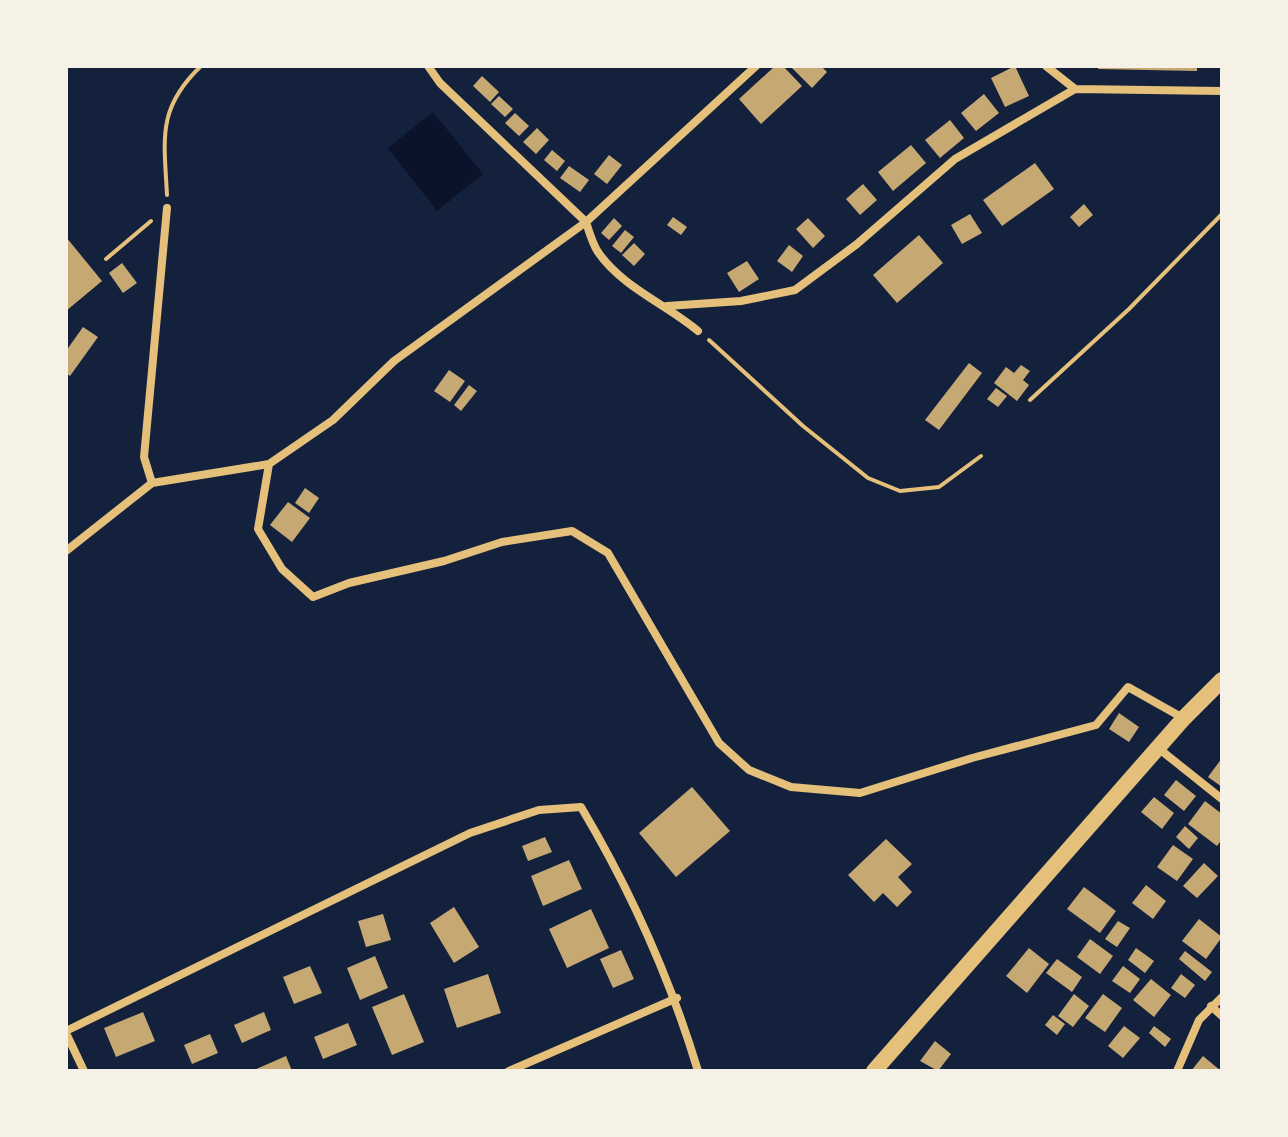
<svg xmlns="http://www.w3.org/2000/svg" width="1288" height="1137" font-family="'Public Sans',sans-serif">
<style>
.water{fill:#0b132b}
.building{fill:#c6a872}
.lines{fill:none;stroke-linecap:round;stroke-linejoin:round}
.path{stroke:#e5c07b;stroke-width:4}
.minor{stroke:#e5c07b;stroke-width:8}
.secondary{stroke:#e5c07b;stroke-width:16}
</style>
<rect width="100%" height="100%" fill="#14213d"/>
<path class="water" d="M 433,112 L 483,174 L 437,211 L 388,148 Z"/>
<path class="building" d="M 775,66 L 783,66 L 802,86 L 761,124 L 739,99 Z
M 790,66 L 821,66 L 827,72 L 812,88 Z
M 1015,66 L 1029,96 L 1005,107 L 991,78 Z
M 1098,66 L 1197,66 L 1197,71 L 1098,69 Z
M 482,76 L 499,92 L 490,102 L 473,86 Z
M 984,94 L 999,113 L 976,131 L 961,113 Z
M 499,96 L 513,109 L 505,117 L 491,104 Z
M 515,113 L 529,126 L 519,136 L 505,123 Z
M 950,120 L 964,138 L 940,158 L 925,140 Z
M 537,128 L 549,140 L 536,154 L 523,142 Z
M 911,145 L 926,163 L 893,191 L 878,172 Z
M 552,150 L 565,161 L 557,171 L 544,160 Z
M 609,155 L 622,165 L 607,184 L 594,174 Z
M 1035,163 L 1054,189 L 1002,226 L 983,200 Z
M 569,166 L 589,180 L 580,192 L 560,178 Z
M 863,184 L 877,200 L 860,215 L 846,199 Z
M 1084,204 L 1093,215 L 1079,227 L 1070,217 Z
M 970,214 L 982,233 L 962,244 L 951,225 Z
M 673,217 L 687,227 L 681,235 L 667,225 Z
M 614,218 L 622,226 L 609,240 L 601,233 Z
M 808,218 L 825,236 L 813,248 L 796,229 Z
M 625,230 L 634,237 L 621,253 L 612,246 Z
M 919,235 L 943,263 L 897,303 L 873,275 Z
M 66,237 L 102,281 L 66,311 Z
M 634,243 L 645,254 L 634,266 L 622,255 Z
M 789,245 L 803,256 L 792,272 L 777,261 Z
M 747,261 L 759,279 L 739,292 L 727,273 Z
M 122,263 L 137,283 L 123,293 L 109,273 Z
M 83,327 L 98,337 L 70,376 L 66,373 L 66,351 Z
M 969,363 L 982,373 L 939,430 L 925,420 Z
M 1021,365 L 1030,371 L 1023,380 L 1029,385 L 1017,401 L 994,383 L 1006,367 L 1014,373 Z
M 449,370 L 465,381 L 450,402 L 434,391 Z
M 469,385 L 477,391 L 461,411 L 454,405 Z
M 996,388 L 1007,396 L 998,407 L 987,399 Z
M 305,488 L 319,498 L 309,513 L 295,503 Z
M 288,502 L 310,518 L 292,542 L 270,525 Z
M 1119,713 L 1139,727 L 1129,742 L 1109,729 Z
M 1222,758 L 1222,787 L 1208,777 Z
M 1176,780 L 1196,796 L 1184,811 L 1164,795 Z
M 692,787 L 730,831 L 676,877 L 639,833 Z
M 1154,797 L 1174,813 L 1162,829 L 1141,812 Z
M 1205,801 L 1222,814 L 1222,839 L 1217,846 L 1188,824 Z
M 1185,826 L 1198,838 L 1189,849 L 1176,837 Z
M 545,837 L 552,852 L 528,861 L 522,846 Z
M 886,839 L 912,864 L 898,877 L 912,892 L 897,907 L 883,893 L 874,902 L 848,875 Z
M 1173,845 L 1193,859 L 1177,881 L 1157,867 Z
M 569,860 L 582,889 L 543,906 L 531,876 Z
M 1204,863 L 1218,876 L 1197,898 L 1183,886 Z
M 1146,885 L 1166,901 L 1153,919 L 1132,903 Z
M 1084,887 L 1116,911 L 1100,933 L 1067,909 Z
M 454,907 L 479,947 L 454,963 L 430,923 Z
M 591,909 L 609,948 L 567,968 L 549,929 Z
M 383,914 L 391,940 L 366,947 L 358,921 Z
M 1199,919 L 1222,937 L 1206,959 L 1182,941 Z
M 1118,921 L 1130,928 L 1117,947 L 1105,939 Z
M 1090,939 L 1113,956 L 1100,974 L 1077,957 Z
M 1029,948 L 1049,964 L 1027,993 L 1006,976 Z
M 1136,948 L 1154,961 L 1145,973 L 1128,960 Z
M 621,950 L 634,979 L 613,988 L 600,959 Z
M 1185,951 L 1212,972 L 1205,981 L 1179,959 Z
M 375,956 L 388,988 L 360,1000 L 347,968 Z
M 1057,959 L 1082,977 L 1072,992 L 1046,973 Z
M 310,966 L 322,993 L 294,1004 L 283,977 Z
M 1123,966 L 1140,979 L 1130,993 L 1112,981 Z
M 488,974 L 501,1013 L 457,1028 L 444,989 Z
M 1181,974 L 1195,985 L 1185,998 L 1171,988 Z
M 1151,979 L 1171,995 L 1154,1017 L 1133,1000 Z
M 404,994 L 424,1042 L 392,1055 L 372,1007 Z
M 1074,994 L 1089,1006 L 1073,1027 L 1058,1016 Z
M 1103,994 L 1122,1008 L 1105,1032 L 1085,1018 Z
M 143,1012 L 155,1041 L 116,1057 L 104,1028 Z
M 264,1012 L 271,1030 L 242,1043 L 234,1025 Z
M 1053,1015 L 1065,1024 L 1057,1035 L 1045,1025 Z
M 348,1023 L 357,1045 L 323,1059 L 314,1037 Z
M 1124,1026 L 1140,1038 L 1123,1058 L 1108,1046 Z
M 1154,1026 L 1171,1039 L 1165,1047 L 1149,1033 Z
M 210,1034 L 218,1053 L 192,1064 L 184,1045 Z
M 935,1041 L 951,1054 L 938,1071 L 920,1061 Z
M 286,1056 L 292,1071 L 252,1071 Z
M 1203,1056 L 1221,1071 L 1191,1071 Z"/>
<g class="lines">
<path class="path" d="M 167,195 C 164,138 157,108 201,66
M 106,259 L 151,221
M 709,340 L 803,426 L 868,478 L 900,491 L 939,487 L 981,456
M 1030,400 L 1129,309 L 1222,214"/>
<path class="minor" d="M 428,66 L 440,83 L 586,222 C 589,231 592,243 598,252 C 622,287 666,304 698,331
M 1046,66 L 1075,89
M 667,306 L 741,301 L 795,290 L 857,244 L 955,159 L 1075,89 L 1222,91
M 269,464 L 258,529 L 282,569 L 313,597 L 349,583 L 444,561 L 502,542 L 572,531 L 608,553 L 719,743 L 749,770 L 791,787 L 860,793 L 972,758 L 1096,725 L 1128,687 L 1183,718
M 152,483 L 144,457 L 167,208
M 66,551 L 152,483 L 269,464 L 333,420 L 394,361 L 586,222 L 756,66
M 1158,748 L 1222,799
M 1211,1006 L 1222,1016
M 66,1031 L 470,833 L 539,810 L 581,807 C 631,891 670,978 698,1071
M 66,1033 L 84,1071
M 509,1071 L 677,998
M 1177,1071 L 1199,1020 L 1222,997"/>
<path class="secondary" d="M 874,1071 L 1184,718 L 1222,680"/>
</g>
<rect width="1288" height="1137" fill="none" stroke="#f6f1e7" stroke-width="136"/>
</svg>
